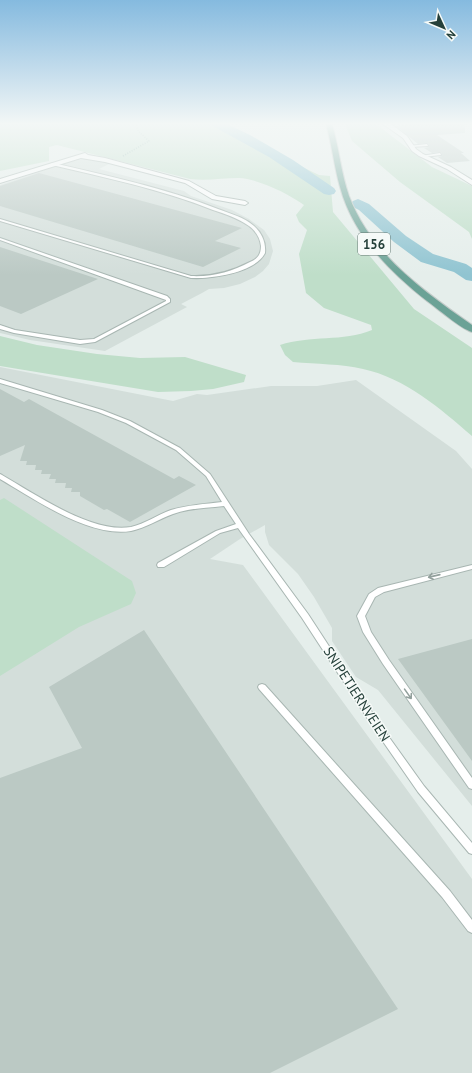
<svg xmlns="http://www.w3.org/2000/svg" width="472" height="1073" font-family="'PT Sans',sans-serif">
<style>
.built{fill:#d3deda}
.green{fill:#bfdec9}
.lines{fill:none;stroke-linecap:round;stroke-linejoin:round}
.river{fill:#90c4d1;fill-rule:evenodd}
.building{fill:#bbc9c4}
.lane-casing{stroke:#a8b6b2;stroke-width:2}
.street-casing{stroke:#a8b6b2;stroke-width:2}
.primary-casing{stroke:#c2cac8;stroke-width:2}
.path{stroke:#87b1a5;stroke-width:1.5;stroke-dasharray:1 1.5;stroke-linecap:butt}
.lane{fill:#fff;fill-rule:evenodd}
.street{fill:#fff;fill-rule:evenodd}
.primary{fill:#6ba296;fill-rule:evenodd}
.oneway{stroke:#92a09c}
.labels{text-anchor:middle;stroke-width:3;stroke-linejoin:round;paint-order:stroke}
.shield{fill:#f6faf8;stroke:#647873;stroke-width:1}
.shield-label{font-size:13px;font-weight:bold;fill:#25403a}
.street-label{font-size:14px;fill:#25403a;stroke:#f6faf8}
</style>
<rect width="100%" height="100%" fill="#e5eeeb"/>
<path class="built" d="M 84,159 L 111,163 L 99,169 L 184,191 L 191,196 L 232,210 L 249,219 L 264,230 L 270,239 L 273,251 L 269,264 L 263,271 L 255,277 L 240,284 L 224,288 L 209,289 L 202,293 L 181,304 L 187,307 L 105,351 L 30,340 L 0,333 L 0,185 L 68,162 Z
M 0,367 L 173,401 L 197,394 L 207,395 L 271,386 L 317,386 L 356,380 L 456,451 L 472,469 L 472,806 L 378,690 L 356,677 L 332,641 L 332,628 L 314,597 L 298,574 L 269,545 L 265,532 L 265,525 L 240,539 L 210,559 L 243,565 L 472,879 L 472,1073 L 0,1073 Z"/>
<path class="green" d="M 0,124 L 214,124 L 319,175 L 330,176 L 333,212 L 414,309 L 472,348 L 472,436 C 441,409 405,378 363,369 C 341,364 317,364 293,362 L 285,355 L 280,345 C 310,335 343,342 372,330 L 371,325 L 324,308 L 306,293 L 299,254 L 307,230 L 299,222 L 296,215 L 304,205 C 289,194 259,179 239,178 C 223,178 207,181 190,179 L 57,145 L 49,147 L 49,161 L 0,171 Z
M 345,124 L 376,124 L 432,167 L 472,186 L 472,239 L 469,232 L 400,182 L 352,141 Z
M 0,336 L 37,345 L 97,354 L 140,358 L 185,357 L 246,375 L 244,382 L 213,389 L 191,391 L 158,392 L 0,366 Z
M 4,498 L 132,581 L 136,593 L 131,604 L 79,627 L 0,676 L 0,500 Z"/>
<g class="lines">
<path class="river" d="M 209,124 L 227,124 L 250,135 L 293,160 L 334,188 L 336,191 L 334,194 L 329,195 L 324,194 L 269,157 Z
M 358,199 L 369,204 L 406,236 L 433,254 L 466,264 L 472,268 L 472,281 L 466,280 L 454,272 L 421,262 L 394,242 L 359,210 L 353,207 L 350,204 L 353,201 Z"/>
</g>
<path class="building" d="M 409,124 L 465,124 L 465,133 L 437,135 L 464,153 L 461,153 L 470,161 L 447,163 L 438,157 L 442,156 L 441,152 L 432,153 L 424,148 L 429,147 L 428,143 L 418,144 L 396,126 Z
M 39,173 L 242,228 L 215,241 L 241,248 L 203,267 L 0,206 L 0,186 Z
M 0,247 L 98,279 L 21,314 L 0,306 Z
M 0,389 L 24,402 L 29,399 L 174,479 L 179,476 L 196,485 L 130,522 L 107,509 L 104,510 L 80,496 L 80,492 L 71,492 L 72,488 L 65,488 L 66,483 L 55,483 L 56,479 L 49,479 L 51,474 L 41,474 L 42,470 L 35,470 L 36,465 L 26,465 L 27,461 L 20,461 L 25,445 L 0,456 Z
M 144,630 L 398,1009 L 270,1073 L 0,1073 L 0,778 L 82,748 L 49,687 Z
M 472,639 L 472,761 L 398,659 Z"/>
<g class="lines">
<defs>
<path id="lane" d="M 427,144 L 428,146 L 411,147 L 409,146 Z
M 440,153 L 441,155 L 423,157 L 421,156 Z
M 53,163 C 109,176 165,188 218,209 C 231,214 244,217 254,226 C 262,233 266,243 265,253 C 255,273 211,279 191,278 L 0,221 L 0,219 L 191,276 C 213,277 231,272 250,262 C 257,259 261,255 261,246 C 260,238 256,231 249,226 C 238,218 225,214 213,210 C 161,189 106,178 52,165 L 51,164 Z
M 0,238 L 167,296 L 170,299 L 170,302 L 95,342 L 80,344 L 14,333 L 0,329 L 0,325 L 15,330 L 80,340 L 94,339 L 166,301 L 166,300 L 0,240 Z
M 0,379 L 102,410 L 130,421 L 180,448 L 210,474 L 249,534 L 308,614 L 381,726 L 424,786 L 472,843 L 472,854 L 469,853 L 418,792 L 375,730 L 302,618 L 238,528 L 220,533 L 164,567 L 158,567 L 157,565 L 158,563 L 216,531 L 236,524 L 224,506 C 207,508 189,508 173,514 C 159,519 146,528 131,531 C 90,538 34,499 0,479 L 0,474 L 2,475 C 35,494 92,534 131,527 C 145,524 157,515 171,510 C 187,505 205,504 222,502 L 206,476 L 176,450 L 126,423 L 98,412 L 0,383 Z
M 472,565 L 472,569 L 384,592 L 375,597 L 365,616 L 371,632 L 389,660 L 472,778 L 472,789 L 469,788 L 383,664 L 363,632 L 357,616 L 369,594 L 378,588 Z
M 262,684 L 265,685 L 450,891 L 472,920 L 472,933 L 468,931 L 442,897 L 259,689 L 258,687 L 259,685 Z"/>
<path id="street" d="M 383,124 L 391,124 L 407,136 L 416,149 L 423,154 L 451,167 L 472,180 L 472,185 L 447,169 L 419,156 L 412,151 L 403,138 Z
M 85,153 L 88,155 L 105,158 L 189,181 L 216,196 L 245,201 L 248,203 L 245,205 L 212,199 L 185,183 L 105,162 L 81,158 L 0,183 L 0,179 Z"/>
<path id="primary" d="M 326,124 L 332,124 C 339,148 341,173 349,196 C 371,254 423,291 472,325 L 472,332 C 461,329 437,308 427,301 C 389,271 353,235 340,187 C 334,166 332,145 326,124 Z"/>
</defs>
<use href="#lane" class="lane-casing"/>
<use href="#street" class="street-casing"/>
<use href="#primary" class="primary-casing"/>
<path class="path" d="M 123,156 L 149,141 L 138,131 L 136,124"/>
<use href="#lane" class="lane"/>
<use href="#street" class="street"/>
<use href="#primary" class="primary"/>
</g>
<defs><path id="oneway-shaft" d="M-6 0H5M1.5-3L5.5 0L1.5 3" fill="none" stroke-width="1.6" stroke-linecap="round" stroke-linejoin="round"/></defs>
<g class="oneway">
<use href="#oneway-shaft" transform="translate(434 576) rotate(167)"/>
<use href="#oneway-shaft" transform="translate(408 694) rotate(55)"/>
</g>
<linearGradient id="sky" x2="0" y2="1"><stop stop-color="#85badf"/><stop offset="0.45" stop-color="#f3f7f6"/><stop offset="1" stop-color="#f3f7f6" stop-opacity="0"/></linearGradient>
<rect width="472" height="275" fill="url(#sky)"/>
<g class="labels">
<rect class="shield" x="358" y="233" width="32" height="22" rx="3"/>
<g class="shield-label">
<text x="374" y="249">156</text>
</g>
<g class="street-label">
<text transform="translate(357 694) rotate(57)" y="5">SNIPETJERNVEIEN</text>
</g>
</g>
<g transform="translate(444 28) rotate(134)" stroke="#f6faf8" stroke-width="3" paint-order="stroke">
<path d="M0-3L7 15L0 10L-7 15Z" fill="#25403a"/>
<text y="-6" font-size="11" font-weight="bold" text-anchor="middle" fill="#25403a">N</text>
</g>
</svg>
